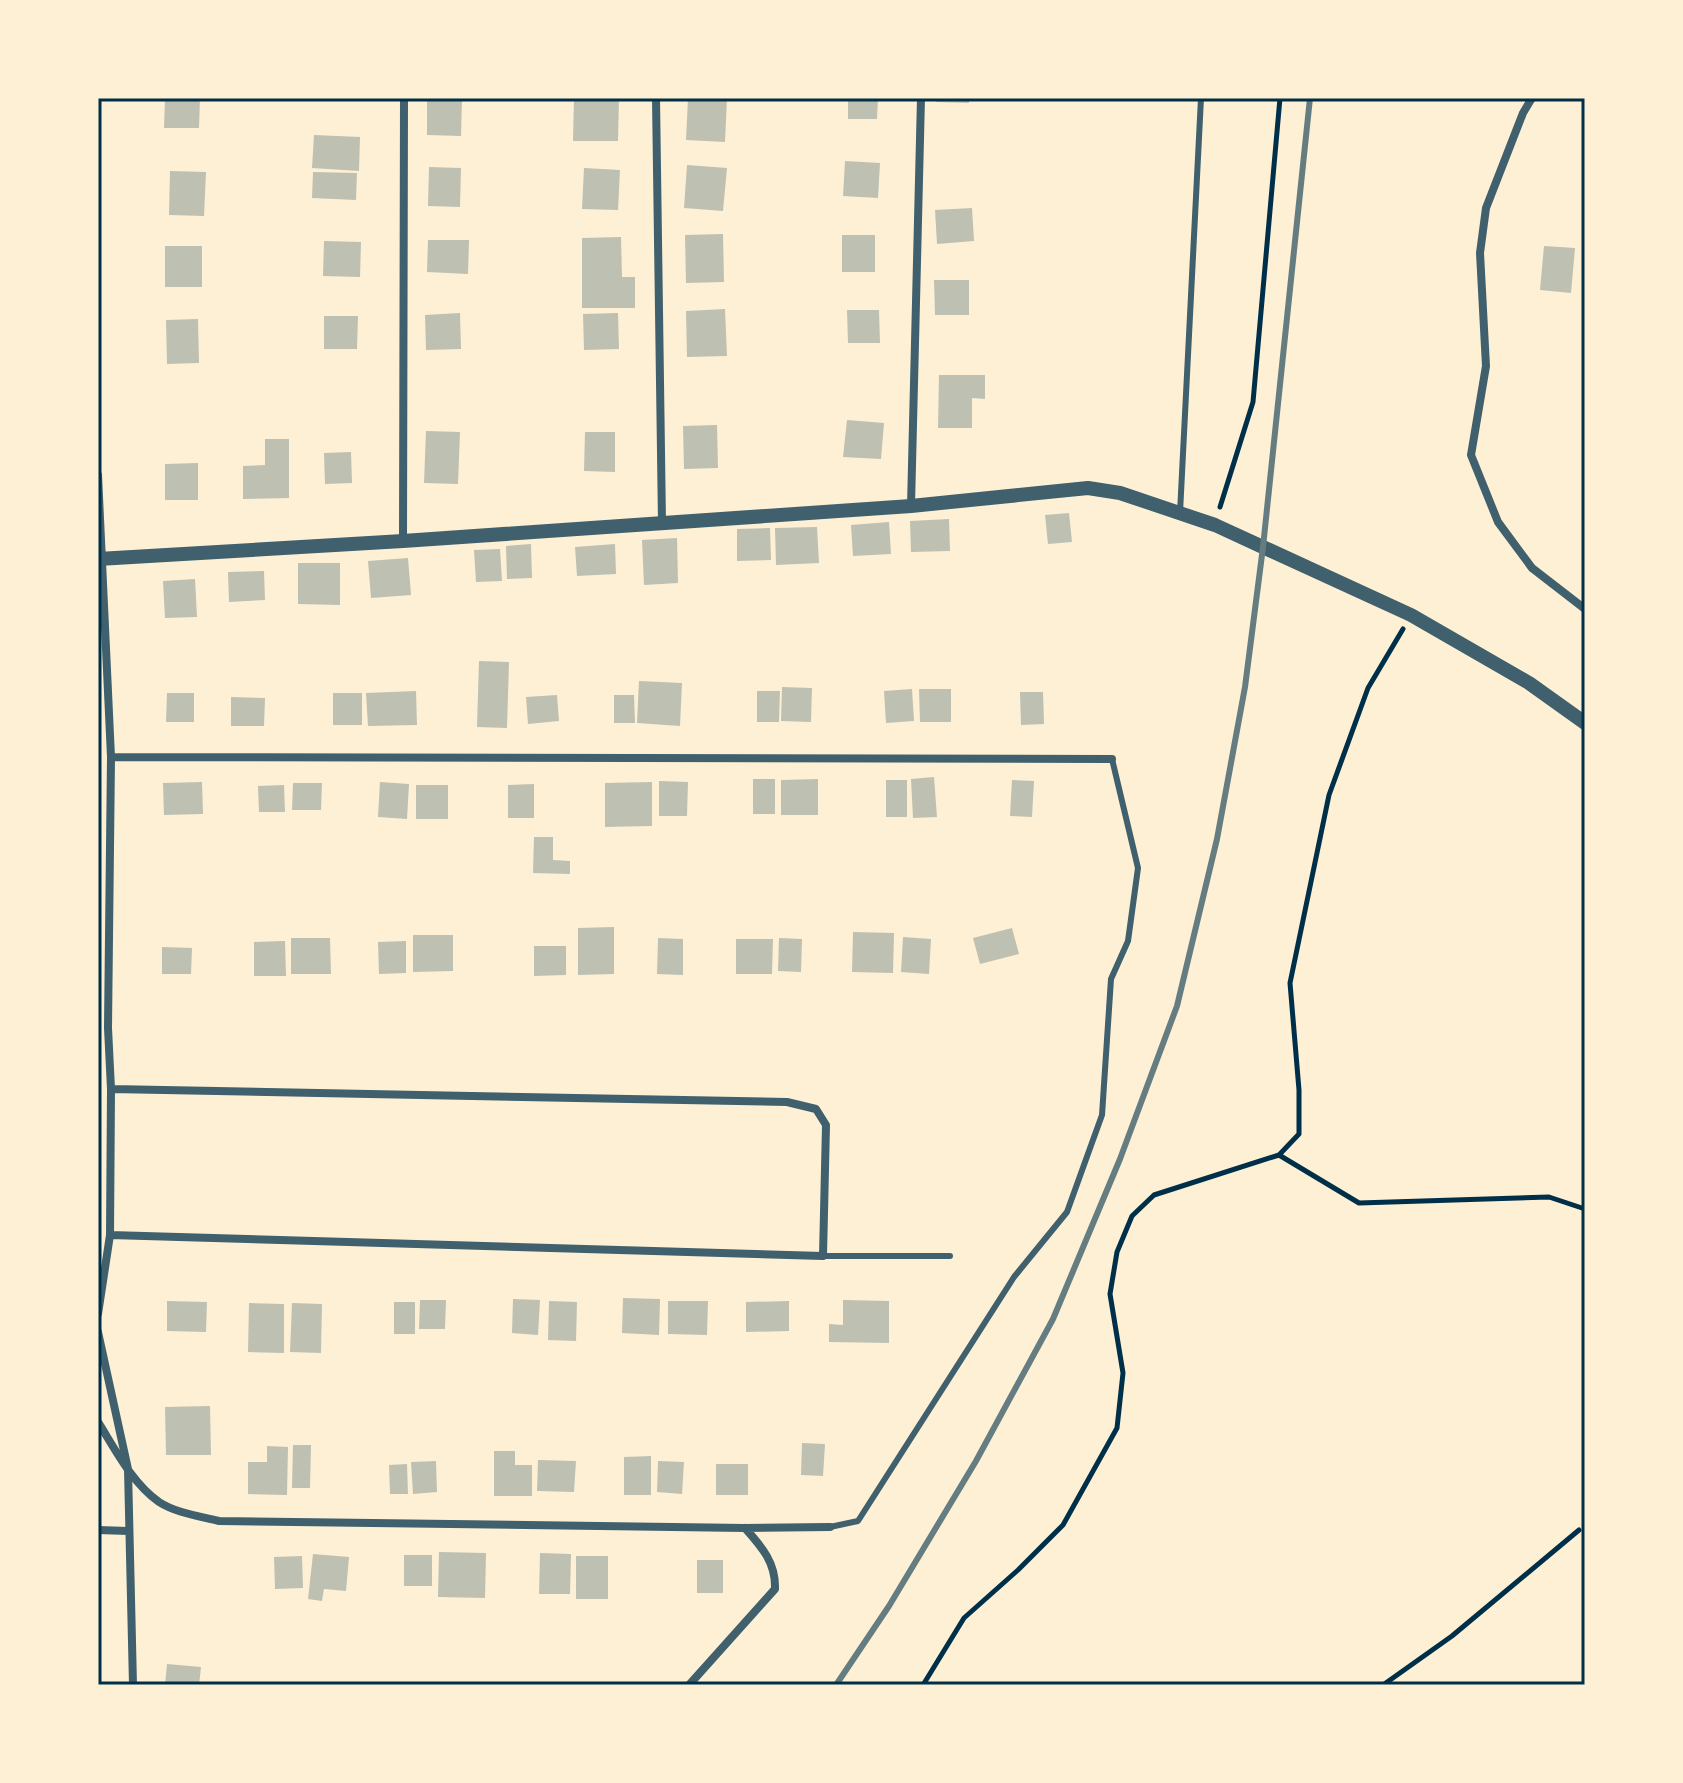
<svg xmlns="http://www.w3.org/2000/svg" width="1683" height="1783" font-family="'Work Sans',sans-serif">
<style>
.building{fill:#bec0b2}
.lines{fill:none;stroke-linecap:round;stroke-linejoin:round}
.path{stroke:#003049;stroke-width:5}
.service{stroke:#3f606c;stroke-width:6}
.minor{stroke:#3f606c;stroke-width:8}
.tertiary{stroke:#3f606c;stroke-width:14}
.rail{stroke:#657d81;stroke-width:6}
.neatline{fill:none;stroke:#003049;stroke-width:3}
</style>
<rect width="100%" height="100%" fill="#fdf0d5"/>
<path class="building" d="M 165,98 L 200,98 L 199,128 L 164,128 Z
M 427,98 L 462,98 L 461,136 L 427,135 Z
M 574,98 L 619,98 L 618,141 L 573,141 Z
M 688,98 L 727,98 L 725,142 L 686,140 Z
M 848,98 L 878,98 L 877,119 L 848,119 Z
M 936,98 L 969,98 L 969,103 L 936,102 Z
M 314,135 L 360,137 L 359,171 L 312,168 Z
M 845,161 L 880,163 L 878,198 L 843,196 Z
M 687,165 L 727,168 L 723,211 L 684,208 Z
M 429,167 L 461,168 L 460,207 L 428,206 Z
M 584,168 L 620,170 L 618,210 L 582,209 Z
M 170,171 L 206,172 L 204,216 L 169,215 Z
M 313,172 L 357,173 L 356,200 L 312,198 Z
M 972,208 L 974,241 L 937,244 L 935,210 Z
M 723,234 L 724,282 L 686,283 L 685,235 Z
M 842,235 L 875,235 L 875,272 L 842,272 Z
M 621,237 L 622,277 L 635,277 L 635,308 L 582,308 L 582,238 Z
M 428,240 L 469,240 L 468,274 L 427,272 Z
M 324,241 L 361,242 L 360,277 L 323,276 Z
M 165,246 L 202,246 L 202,287 L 165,287 Z
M 1544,246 L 1575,248 L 1571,293 L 1540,290 Z
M 934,280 L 969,280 L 969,315 L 935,315 Z
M 725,309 L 727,356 L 687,357 L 686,311 Z
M 847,310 L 879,310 L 880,343 L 848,343 Z
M 460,313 L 461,349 L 426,350 L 425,315 Z
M 618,313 L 619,349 L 584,350 L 583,314 Z
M 324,316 L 358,316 L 357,349 L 324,349 Z
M 198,319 L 199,363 L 167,364 L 166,320 Z
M 939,375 L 985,375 L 985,399 L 972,398 L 972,428 L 938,428 Z
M 847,420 L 884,423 L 881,459 L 843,457 Z
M 717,425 L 718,468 L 684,469 L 683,426 Z
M 426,431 L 460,432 L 458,484 L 424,483 Z
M 585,432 L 615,432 L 615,472 L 584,471 Z
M 265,439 L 289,439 L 289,498 L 243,499 L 243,466 L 265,465 Z
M 351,452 L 352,483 L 325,484 L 324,453 Z
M 198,463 L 198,500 L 165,500 L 165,464 Z
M 1069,513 L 1072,542 L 1048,544 L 1045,515 Z
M 949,519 L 950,551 L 911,552 L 910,521 Z
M 889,522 L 891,554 L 853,556 L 851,525 Z
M 817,527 L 819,563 L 776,565 L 775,528 Z
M 770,528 L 771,560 L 737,561 L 737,529 Z
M 677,538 L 678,583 L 644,585 L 642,540 Z
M 531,544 L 532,578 L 507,579 L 506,546 Z
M 615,544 L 616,574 L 577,576 L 575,547 Z
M 500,549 L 502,581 L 476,582 L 474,550 Z
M 408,558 L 411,595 L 371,598 L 368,561 Z
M 298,563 L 340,563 L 340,605 L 298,604 Z
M 264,571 L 265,600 L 229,602 L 228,572 Z
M 195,579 L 197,617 L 165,618 L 163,581 Z
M 479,661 L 509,662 L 507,728 L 477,727 Z
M 639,681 L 682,683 L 680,726 L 637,723 Z
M 782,687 L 812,688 L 811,722 L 781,721 Z
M 912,689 L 914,721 L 886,723 L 884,691 Z
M 919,689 L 951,689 L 951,722 L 920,722 Z
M 416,691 L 417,725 L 368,726 L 366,693 Z
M 757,691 L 780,691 L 779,722 L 757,722 Z
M 1020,692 L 1043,692 L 1044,724 L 1021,725 Z
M 167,693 L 194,693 L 194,722 L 166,722 Z
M 333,693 L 362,693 L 362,725 L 333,725 Z
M 557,695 L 559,721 L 528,724 L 526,697 Z
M 614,695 L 634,695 L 635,723 L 614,723 Z
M 231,697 L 265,698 L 264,726 L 231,726 Z
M 934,777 L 937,817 L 913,818 L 911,779 Z
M 753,779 L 775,779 L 775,814 L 753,814 Z
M 818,779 L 818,815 L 781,815 L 781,780 Z
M 886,780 L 907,780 L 907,817 L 886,817 Z
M 1012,780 L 1034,781 L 1032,817 L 1010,816 Z
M 659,781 L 688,782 L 687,816 L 659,816 Z
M 202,782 L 203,814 L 164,815 L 163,783 Z
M 380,782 L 409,784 L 407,819 L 378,817 Z
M 652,782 L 652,826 L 605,827 L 605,783 Z
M 293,783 L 322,783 L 321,810 L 292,810 Z
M 534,784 L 534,818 L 508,818 L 508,785 Z
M 284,785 L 285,812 L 259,812 L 258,786 Z
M 416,785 L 448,785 L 448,819 L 416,819 Z
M 534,837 L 553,837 L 553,860 L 570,861 L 570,874 L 533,873 Z
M 614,927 L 614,974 L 578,975 L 578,928 Z
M 1012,928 L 1019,954 L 980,964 L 973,938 Z
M 853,932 L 894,933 L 893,973 L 852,972 Z
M 413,935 L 453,935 L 453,971 L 413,972 Z
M 903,937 L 931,939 L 929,974 L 901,972 Z
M 291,938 L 330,938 L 331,974 L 291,974 Z
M 658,938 L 683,939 L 683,975 L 657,974 Z
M 779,938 L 802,939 L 801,972 L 778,971 Z
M 736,939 L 773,939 L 772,974 L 736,974 Z
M 285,941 L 286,976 L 254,976 L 254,942 Z
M 406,941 L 406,973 L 379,974 L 378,942 Z
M 534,946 L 566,946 L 566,975 L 534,976 Z
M 162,947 L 192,948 L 191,974 L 162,974 Z
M 623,1298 L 660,1299 L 659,1335 L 622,1333 Z
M 513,1299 L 540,1300 L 538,1335 L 512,1333 Z
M 420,1300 L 446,1300 L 445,1329 L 419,1329 Z
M 843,1300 L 889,1301 L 889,1343 L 829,1342 L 829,1324 L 843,1325 Z
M 167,1301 L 207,1302 L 206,1332 L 167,1331 Z
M 549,1301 L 577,1302 L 576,1341 L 548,1340 Z
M 668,1301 L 708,1301 L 707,1335 L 668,1334 Z
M 789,1301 L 789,1331 L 746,1332 L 746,1302 Z
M 394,1302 L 415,1302 L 415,1334 L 394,1334 Z
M 249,1303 L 284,1304 L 284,1353 L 248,1352 Z
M 292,1303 L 322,1304 L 321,1353 L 290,1352 Z
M 210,1406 L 211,1455 L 166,1455 L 165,1407 Z
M 802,1443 L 825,1444 L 823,1476 L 801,1475 Z
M 293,1445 L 311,1445 L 310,1488 L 292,1488 Z
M 267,1446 L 288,1447 L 287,1495 L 248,1494 L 248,1462 L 267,1462 Z
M 494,1451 L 515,1451 L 515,1465 L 532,1465 L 532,1496 L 494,1496 Z
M 651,1456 L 651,1495 L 624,1495 L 624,1457 Z
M 538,1460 L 576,1461 L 574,1492 L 537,1491 Z
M 436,1461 L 437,1492 L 413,1494 L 411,1462 Z
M 658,1461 L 684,1462 L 682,1494 L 657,1492 Z
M 407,1464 L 408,1494 L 390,1494 L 389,1465 Z
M 716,1464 L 748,1464 L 748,1495 L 716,1495 Z
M 439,1552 L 486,1553 L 485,1598 L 438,1597 Z
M 540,1553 L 571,1554 L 570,1594 L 539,1594 Z
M 313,1554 L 349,1557 L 346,1591 L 324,1589 L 322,1601 L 308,1599 Z
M 404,1555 L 432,1555 L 432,1586 L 404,1586 Z
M 302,1556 L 303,1588 L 275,1589 L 274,1557 Z
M 576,1556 L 608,1556 L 608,1599 L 576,1599 Z
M 697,1560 L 723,1560 L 723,1593 L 697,1593 Z
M 167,1664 L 201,1667 L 199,1685 L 165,1685 Z"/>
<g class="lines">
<path class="path" d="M 1220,507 L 1253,402 L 1280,98
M 1279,1155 L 1359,1203 L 1549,1197 L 1585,1209
M 923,1685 L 964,1618 L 1018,1570 L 1063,1525 L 1117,1428 L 1123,1373 L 1110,1294 L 1117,1252 L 1132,1216 L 1154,1195 L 1279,1155 L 1299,1134 L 1299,1090 L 1290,983 L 1329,795 L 1368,688 L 1403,629
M 1383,1685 L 1452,1636 L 1579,1530"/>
<path class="service" d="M 1180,513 L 1201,98
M 823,1256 L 950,1256
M 830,1527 L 858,1521 L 1014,1277 L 1067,1212 L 1102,1115 L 1111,979 L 1128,941 L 1138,868 L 1112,759"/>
<path class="minor" d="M 656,98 L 662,523
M 1532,98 L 1523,113 L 1486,208 L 1480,253 L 1486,366 L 1471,455 L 1498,522 L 1532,568 L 1585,609
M 98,475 L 111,757 L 108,1028 L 111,1089 L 110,1235 L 98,1314
M 911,506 L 921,98
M 403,541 L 404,98
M 111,757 L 1112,759
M 110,1235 L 823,1256 L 826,1125 L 816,1109 L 787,1102 L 111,1089
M 98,1332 L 128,1469 L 133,1685
M 98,1422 C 115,1449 132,1483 159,1502 C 176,1513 199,1516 219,1521 L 745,1528 L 830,1527
M 98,1530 L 128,1531
M 689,1685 L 775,1589 C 776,1563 762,1547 745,1528"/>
<path class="tertiary" d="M 98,559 L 403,541 L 911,506 L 1088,488 L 1120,493 L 1215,525 L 1411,615 L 1529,683 L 1585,723"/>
<path class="rail" d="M 836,1685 L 889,1606 L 976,1461 L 1053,1319 L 1120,1159 L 1177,1006 L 1217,839 L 1245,687 L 1263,547 L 1310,98"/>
</g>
<rect width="1683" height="1783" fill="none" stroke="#fdf0d5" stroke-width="200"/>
<rect x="100" y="100" width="1483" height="1583" class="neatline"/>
</svg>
